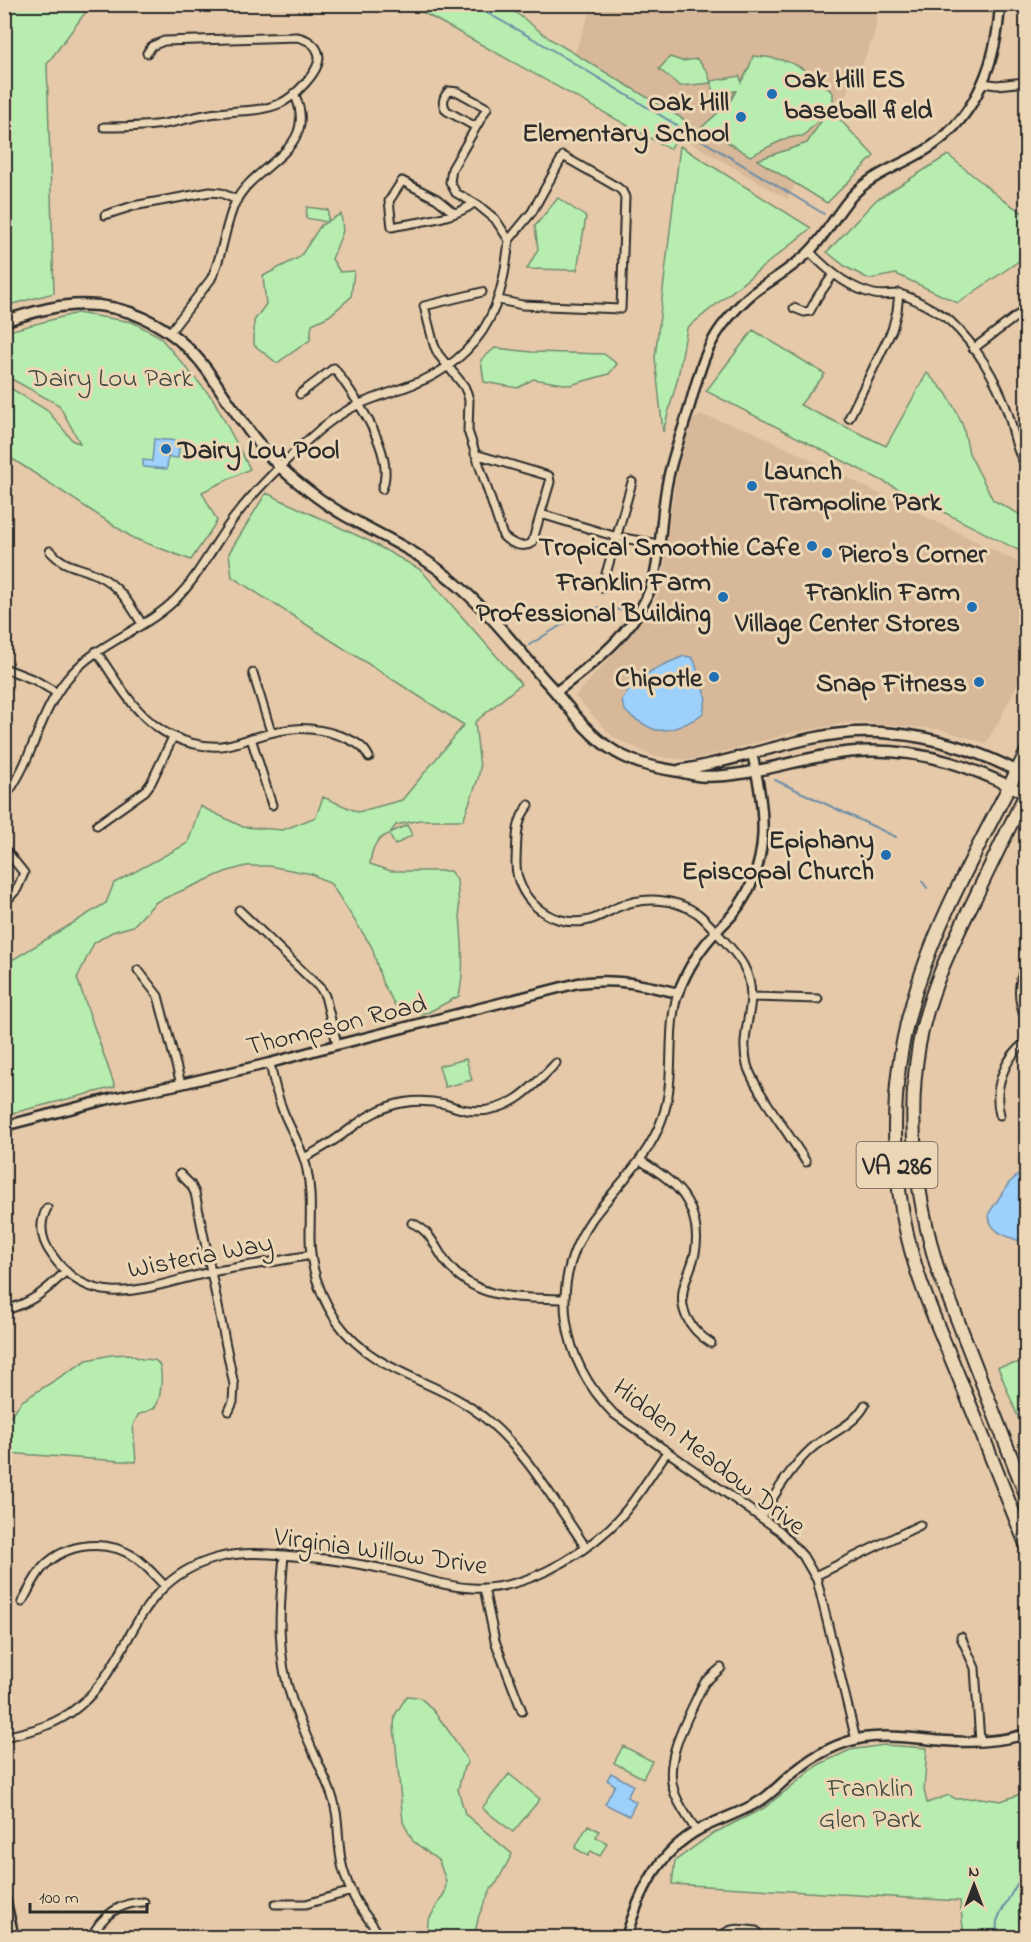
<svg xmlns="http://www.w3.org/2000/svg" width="1031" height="1942" font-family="'Indie Flower',sans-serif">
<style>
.built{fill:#d7b898}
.green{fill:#b7eeb0;stroke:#718c6e;stroke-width:1.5}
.water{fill:#9dd0fa;stroke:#6f8ea7;stroke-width:1.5}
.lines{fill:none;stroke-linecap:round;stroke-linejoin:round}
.stream{stroke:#6f8ea7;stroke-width:2}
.minor-casing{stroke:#2b2b2b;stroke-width:11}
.tertiary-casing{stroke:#2b2b2b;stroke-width:13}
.secondary-casing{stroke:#2b2b2b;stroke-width:14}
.trunk-casing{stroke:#2b2b2b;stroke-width:16}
.minor{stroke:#ebd6b5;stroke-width:7}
.tertiary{stroke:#ebd6b5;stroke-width:8}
.secondary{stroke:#ebd6b5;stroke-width:9}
.trunk{stroke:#ebd6b5;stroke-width:12}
.poi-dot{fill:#1f6fb2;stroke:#ebd6b5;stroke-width:2}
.labels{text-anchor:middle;stroke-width:6;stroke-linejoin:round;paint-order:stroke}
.shield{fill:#ebd6b5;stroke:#655e54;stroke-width:1.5}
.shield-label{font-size:26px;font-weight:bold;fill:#2b2b2b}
.poi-label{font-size:27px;font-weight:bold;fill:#2b2b2b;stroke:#ebd6b5;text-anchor:end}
.park-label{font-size:27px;fill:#40483f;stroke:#ebd6b5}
.street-label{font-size:27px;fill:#2b2b2b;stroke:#ebd6b5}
</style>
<rect width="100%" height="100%" fill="#e5c9a8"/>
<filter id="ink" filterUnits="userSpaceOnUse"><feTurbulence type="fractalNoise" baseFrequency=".0167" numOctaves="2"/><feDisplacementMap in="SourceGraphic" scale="12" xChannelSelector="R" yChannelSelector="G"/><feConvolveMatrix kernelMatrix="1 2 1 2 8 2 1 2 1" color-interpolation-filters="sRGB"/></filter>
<g filter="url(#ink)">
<path class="built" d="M 593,5 L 879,5 L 874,34 L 861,68 L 787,199 L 568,70 Z
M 701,415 L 750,430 L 1026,566 L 1026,666 L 999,721 L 986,743 L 939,729 L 853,722 L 795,732 L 697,759 L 679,759 L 653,756 L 613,737 L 575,696 L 630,636 L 647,609 L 653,607 L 664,573 L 669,524 L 676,476 L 692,420 Z"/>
<path class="green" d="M 4,5 L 91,5 L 47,64 L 54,293 L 5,306 Z
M 421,5 L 506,5 L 550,39 L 688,122 L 670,149 L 417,9 Z
M 753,56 C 791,58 805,67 833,93 L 833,106 L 830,109 L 874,156 L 827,203 L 757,160 L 807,143 L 827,112 L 803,136 C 784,136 768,148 750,156 L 702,127 L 729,103 L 736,91 L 713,94 L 711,81 L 740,76 L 741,82 L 749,68 Z
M 670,57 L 682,61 L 697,59 L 707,71 L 711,83 L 680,86 L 659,69 Z
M 680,146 L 811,228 L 687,328 L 678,377 L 663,432 L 655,358 Z
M 948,155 L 1003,200 L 1026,215 L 1026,270 L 1019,261 L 958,303 L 896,274 L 869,279 L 846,267 L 827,252 L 876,200 Z
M 558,198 L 586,217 L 577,270 L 527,269 L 538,249 L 535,226 Z
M 307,207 L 328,210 L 328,221 L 341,214 L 343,231 L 332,259 L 340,272 L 354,271 L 351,297 L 329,316 L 312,324 L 310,340 L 277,363 L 254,345 L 254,321 L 266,304 L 263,276 L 300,257 L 321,225 L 327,222 L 306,218 Z
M 77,313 L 132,322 L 159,336 L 213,399 L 250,469 L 202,492 L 217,521 L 191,560 L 133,538 L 5,454 L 4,384 L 48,411 L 73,441 L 80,443 L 59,405 L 6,376 L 5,332 Z
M 753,330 L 825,374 L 800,405 L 886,446 L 927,373 L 946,393 L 955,409 L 963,426 L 969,453 L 993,500 L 1026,518 L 1026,554 L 706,391 Z
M 495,348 L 532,352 L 604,354 L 617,364 L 609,374 L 570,385 L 533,379 L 518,388 L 484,382 L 481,360 Z
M 266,493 L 369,541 L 421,570 L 521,684 L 475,722 L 480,768 L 478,779 L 463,820 L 420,820 L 396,825 L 390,833 L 407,825 L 412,835 L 395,845 L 389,834 C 376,838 371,851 370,864 L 391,871 L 450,871 L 457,880 C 459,916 467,961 459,996 L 429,1012 L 419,1014 L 398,1010 L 382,982 L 372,947 L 331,884 L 312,874 L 269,866 L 246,866 L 225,872 L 156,902 L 133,926 L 112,932 L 94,943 L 77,978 L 115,1087 L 5,1115 L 5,959 L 14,959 L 106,903 L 114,883 L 188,843 L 200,806 L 243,827 L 283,830 L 316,817 L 323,797 L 358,812 L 402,800 L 464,725 L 232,577 L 229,553 Z
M 466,1059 L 472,1080 L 445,1087 L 439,1066 Z
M 129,1354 C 133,1356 138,1358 142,1359 C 147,1360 153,1359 156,1361 C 165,1366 161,1400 155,1407 C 151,1411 143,1412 138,1415 L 133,1425 L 136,1462 L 5,1453 L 5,1423 L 22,1401 L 87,1360 L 111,1355 Z
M 1022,1362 L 1026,1367 L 1026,1437 L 998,1367 Z
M 407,1696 C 411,1697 416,1696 420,1698 C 433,1706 462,1749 468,1763 L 464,1767 L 458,1789 L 465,1814 L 512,1854 L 497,1882 L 491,1889 L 479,1915 L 474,1937 L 427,1937 L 428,1921 L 445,1892 L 446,1881 L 439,1861 L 413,1841 L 403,1822 L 394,1726 L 395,1715 Z
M 884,1745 L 927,1748 L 924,1790 L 927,1803 L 949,1795 L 956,1799 L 981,1798 L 1001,1801 L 1026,1792 L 1026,1937 L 964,1937 L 960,1901 L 672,1884 L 675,1861 L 712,1834 L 764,1808 L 818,1765 L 850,1750 Z
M 623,1746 L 652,1761 L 643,1778 L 614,1763 Z
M 509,1774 L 540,1799 L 513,1832 L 482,1808 Z
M 588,1825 L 599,1831 L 596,1837 L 607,1843 L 600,1856 L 591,1851 L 588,1856 L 575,1848 Z"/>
<path class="water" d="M 154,439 L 180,441 L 178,458 L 168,457 L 167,469 L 143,467 L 143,460 L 152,461 Z
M 684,656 L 691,657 L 694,660 L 706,698 L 703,713 C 692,722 672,732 657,730 C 650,729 642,723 635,719 C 627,714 623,710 622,700 C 636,675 658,667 684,656 Z
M 1026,1168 L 1026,1243 C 1010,1237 988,1234 989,1213 L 1009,1183 Z
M 611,1773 L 633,1785 L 627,1797 L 636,1802 L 629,1816 L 605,1804 L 615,1785 L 607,1780 Z"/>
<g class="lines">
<path class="stream" d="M 471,4 L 539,42 L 824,214
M 529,645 L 581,613 L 600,607 L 620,610
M 775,780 L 896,837
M 922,881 L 927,888
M 996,1938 L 997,1921 L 1000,1914 L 1026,1868"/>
<defs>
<path id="minor" d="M 982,83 L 997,85 L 1026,82
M 104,127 C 126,127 148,127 169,123 C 186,120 202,114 219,113 C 239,110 260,112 279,104 C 293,98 319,73 319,57 C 318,45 307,39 297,37 L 164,41 L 152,46 L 147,53
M 476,127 L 447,111 C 441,104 443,97 449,91 L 458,92 L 487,108 L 452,169 L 450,182 L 456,193 L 478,205 L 495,219 L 509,240
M 454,213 L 437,199 L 402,181 L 389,201 L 392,227 C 416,222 454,219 474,203
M 105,215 L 133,206 L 210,192 L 221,193 L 237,200
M 810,252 C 827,270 848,288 874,294 C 882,296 889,294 897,294 C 906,293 942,314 950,321 C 976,345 997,380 1008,413 C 1014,431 1015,450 1026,465
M 499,300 L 522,305 L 621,309 L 625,197 L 622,191 L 617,187 L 563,156 L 532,212 L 509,240
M 794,308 L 804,312 L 810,311 L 818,296 L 833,275
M 170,332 L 211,279 C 224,254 224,225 236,201 C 256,162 321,150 294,93
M 973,349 L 1026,309
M 300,394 L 334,368 C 354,395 397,454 382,489
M 849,418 L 892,330 L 897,311 L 899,293
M 475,454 L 549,476 L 550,482 L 532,543 C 522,549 510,543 503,536 L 468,431 L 469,400 L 467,393 L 464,386 L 438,354 L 434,345 L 424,306 L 482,292
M 541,514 L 617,537 L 659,544
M 50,551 C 66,568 75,565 95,574 C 118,584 130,604 142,624
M 602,588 L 632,482
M 96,651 C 118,682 136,719 172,736 C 186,743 204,747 221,746 C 233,745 245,740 256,737 C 288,727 309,725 341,736 C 354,741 363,745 369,757
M 4,668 L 35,680 L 57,693
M 253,673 L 271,732
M 251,738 L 272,805
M 4,798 C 33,762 38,714 67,679 C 97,642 144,631 176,599 C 201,574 215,541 237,514 C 258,487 284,462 309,439 C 324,425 343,411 362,403 C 408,384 439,383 475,341 C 499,312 505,277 509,240
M 529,805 C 515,821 517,841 516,861 C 515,898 549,927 585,921 C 597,919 607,912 618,907 C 643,896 674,898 697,913 C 704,918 710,925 716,932 C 738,955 755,972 750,1007 C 747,1028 742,1044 747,1065 C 752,1081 762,1095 771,1109 C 783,1127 795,1144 806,1162
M 97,825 L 145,791 L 151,783 L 173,737
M 4,848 L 24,873 L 17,889 L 4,904
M 239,910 L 321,989 L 325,996 L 337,1044
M 1026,966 C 1017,983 1018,1002 1026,1020
M 138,970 L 158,996 L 181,1084
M 678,993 C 665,1035 677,1078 662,1119 C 648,1159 616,1186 592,1219 C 547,1284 561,1360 614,1414 L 780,1531 L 803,1556 L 817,1580 L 856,1740
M 751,997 L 818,999
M 270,1063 C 273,1079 277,1096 283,1111 C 291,1131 303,1149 307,1170 C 312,1193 310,1215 310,1238 C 310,1268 321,1298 338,1323 C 376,1375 434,1378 481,1415 C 525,1449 554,1501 585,1546
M 1000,1115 C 993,1089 1004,1058 1026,1042
M 304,1158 C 315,1152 326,1146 336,1139 C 354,1127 368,1113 390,1106 C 408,1100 427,1100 445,1104 C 452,1106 459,1109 467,1110 C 507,1116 531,1089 556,1063
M 640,1160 C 656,1171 672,1180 683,1195 C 695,1212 699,1234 695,1253 C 693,1263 689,1271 686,1280 C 676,1307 688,1328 711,1343
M 180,1174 L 191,1185 L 195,1193 L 234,1385 L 233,1402 L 229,1411
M 47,1208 C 38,1225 41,1240 52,1255 C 93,1316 155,1284 211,1272 C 244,1266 278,1261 311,1255
M 412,1223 C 431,1231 434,1246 445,1261 C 476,1302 519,1297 565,1299
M 4,1310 C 31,1304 47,1290 66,1271
M 761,1517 C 776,1493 790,1468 811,1449 C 829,1433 853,1427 865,1405
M 284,1555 C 280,1604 275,1653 292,1700 C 303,1732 319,1762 331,1793 C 341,1818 336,1844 343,1869 C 346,1879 350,1890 355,1899 C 362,1913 374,1923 380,1938
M 815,1576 L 920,1525
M 484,1588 L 495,1641 L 522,1711
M 22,1602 C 29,1590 35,1576 44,1566 C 68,1542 107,1539 135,1557 C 146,1565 155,1576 165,1586
M 961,1637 L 975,1668 L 980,1742
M 4,1737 C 32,1731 57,1725 79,1706 C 135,1659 131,1581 217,1558 C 247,1550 278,1555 307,1557 C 338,1560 367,1565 397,1572 C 421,1578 447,1587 472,1588 C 521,1591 575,1560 610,1528 C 633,1506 649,1477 667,1452
M 696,1831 C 689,1818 678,1805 674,1791 C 663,1759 688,1718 701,1689 L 705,1682 L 721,1668
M 275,1904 L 306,1904 L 352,1891
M 91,1938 C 101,1916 120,1902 144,1902
M 720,1938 C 731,1925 741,1930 756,1931 L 759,1938
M 870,1938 L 873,1938"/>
<path id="tertiary" d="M 556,692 C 597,661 643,626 655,573 C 662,542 661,510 668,479 C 673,454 683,430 690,405 C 698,377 704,350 722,326 C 733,312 745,298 760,288 C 777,277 793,267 808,253 C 830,232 840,203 865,184 C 886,168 911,161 932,146 C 978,114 997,59 1000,4
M 4,1126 L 113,1098 L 181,1084 L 270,1063 L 317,1050 L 578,983 C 616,978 641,984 678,993 C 687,970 699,949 717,931 C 722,925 728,920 733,914 C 772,865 766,811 752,754
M 4,1893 L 14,1938
M 626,1938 C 639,1893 658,1851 702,1828 C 722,1818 744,1812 763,1799 C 776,1790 786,1778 798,1769 C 816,1754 840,1742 863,1738 C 891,1734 918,1739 945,1741 C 973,1743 1000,1742 1026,1734"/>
<path id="secondary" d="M 4,321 C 24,315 44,308 64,306 C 121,299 173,324 207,370 C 232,406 256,447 290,476 C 307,490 325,504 344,515 C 383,537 420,552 454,582 C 485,608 511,640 537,671 C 543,679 551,686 557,694 C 573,713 588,733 608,747 C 629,762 651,767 676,771 C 684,773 692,775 700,776 C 755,779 812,751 869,751 C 928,750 974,768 1026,794
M 680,770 C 726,763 769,747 814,738 C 886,722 963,741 1026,776"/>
<path id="trunk" d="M 1026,753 C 986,835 935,918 911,1008 C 889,1087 890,1174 912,1254 C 924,1298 945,1342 962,1385 C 984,1438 1004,1491 1026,1544
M 1026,794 C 1008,829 991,865 974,900 C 951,946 928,994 919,1045 C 906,1121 916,1197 938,1270 L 1026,1495"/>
</defs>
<use href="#minor" class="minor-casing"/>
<use href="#tertiary" class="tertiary-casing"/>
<use href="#secondary" class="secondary-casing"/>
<use href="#trunk" class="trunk-casing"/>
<use href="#minor" class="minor"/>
<use href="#tertiary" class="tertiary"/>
<use href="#secondary" class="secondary"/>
<use href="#trunk" class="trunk"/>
</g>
</g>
<g class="poi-dot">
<circle cx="772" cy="94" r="6"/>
<circle cx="741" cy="117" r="6"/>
<circle cx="166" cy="449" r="6"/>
<circle cx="752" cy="486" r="6"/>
<circle cx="812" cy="546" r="6"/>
<circle cx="827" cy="553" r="6"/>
<circle cx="723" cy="597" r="6"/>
<circle cx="972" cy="607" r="6"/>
<circle cx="714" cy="677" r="6"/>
<circle cx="979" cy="682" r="6"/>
<circle cx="886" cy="855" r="6"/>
</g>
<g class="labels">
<rect class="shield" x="856.5" y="1142" width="81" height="46" rx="4.5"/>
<g class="shield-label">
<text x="897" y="1174">VA 286</text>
</g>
<g class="poi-label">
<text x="784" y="87" text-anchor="start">Oak Hill ES<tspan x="784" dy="31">baseball field</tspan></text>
<text x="729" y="110">Oak Hill<tspan x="729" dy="31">Elementary School</tspan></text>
<text x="178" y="458" text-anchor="start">Dairy Lou Pool</text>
<text x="764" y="479" text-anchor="start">Launch<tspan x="764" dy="31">Trampoline Park</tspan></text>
<text x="800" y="555">Tropical Smoothie Cafe</text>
<text x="839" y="562" text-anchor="start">Piero's Corner</text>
<text x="711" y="590">Franklin Farm<tspan x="711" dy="31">Professional Building</tspan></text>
<text x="960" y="600">Franklin Farm<tspan x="960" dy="31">Village Center Stores</tspan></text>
<text x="702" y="686">Chipotle</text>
<text x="967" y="691">Snap Fitness</text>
<text x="874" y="848">Epiphany<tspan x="874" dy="31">Episcopal Church</tspan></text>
</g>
<g class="park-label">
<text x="111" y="386">Dairy Lou Park</text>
<text x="870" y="1796">Franklin<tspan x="870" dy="31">Glen Park</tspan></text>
</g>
<g class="street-label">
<text transform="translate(336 1024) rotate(-14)" y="9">Thompson Road</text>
<text transform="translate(200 1255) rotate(-11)" y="9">Wisteria Way</text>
<text transform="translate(710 1456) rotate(38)" y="9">Hidden Meadow Drive</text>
<text transform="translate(381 1550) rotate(8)" y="9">Virginia Willow Drive</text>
</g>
</g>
<rect width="1031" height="1942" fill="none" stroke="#ebd6b5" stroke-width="24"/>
<rect x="12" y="12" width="1007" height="1918" fill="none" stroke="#2b2b2b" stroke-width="2" filter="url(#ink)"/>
<g transform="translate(974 1885)" stroke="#ebd6b5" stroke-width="4.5" paint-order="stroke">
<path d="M0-4.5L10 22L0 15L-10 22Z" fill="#2b2b2b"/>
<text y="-9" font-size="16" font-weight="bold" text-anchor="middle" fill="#2b2b2b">N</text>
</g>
<path d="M30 1903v9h117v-9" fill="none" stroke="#2b2b2b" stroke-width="3"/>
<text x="39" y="1903" font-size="18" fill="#2b2b2b" stroke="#ebd6b5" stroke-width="4.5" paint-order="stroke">100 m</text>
</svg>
